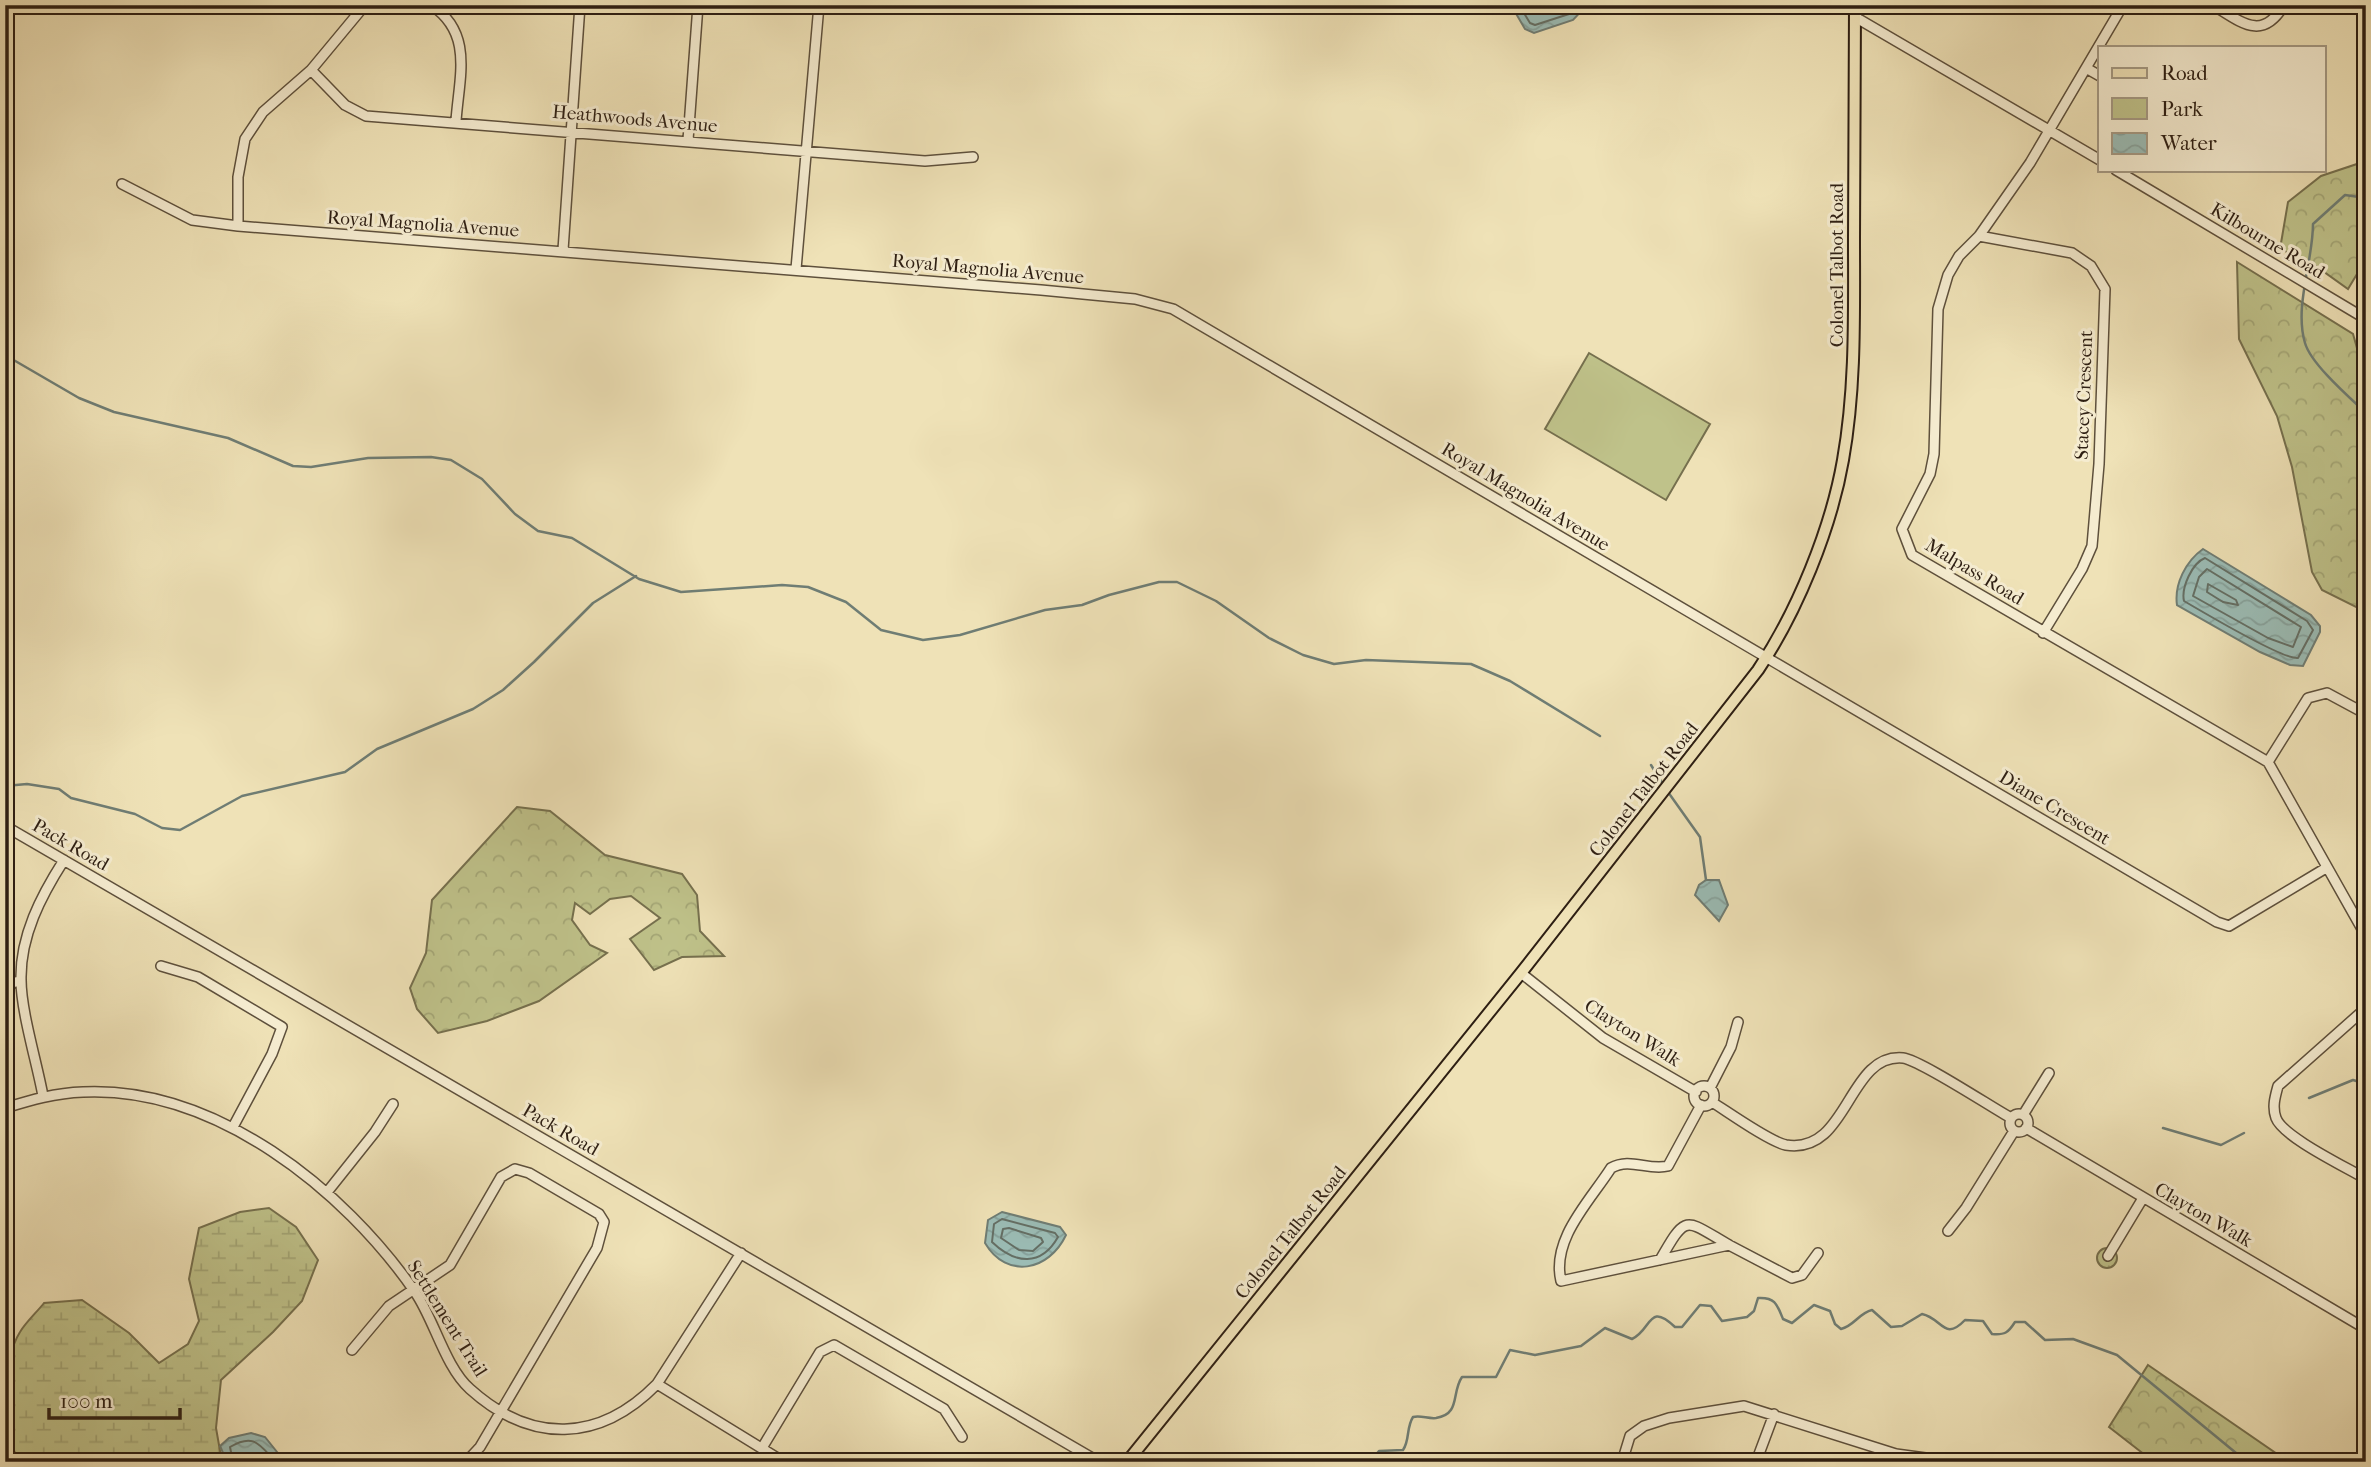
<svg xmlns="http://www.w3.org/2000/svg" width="2371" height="1467" font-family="'IM FELL French Canon',serif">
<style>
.grass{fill:url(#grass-tufts);stroke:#76704e;stroke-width:2}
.forest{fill:url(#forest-crowns);stroke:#76704e;stroke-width:2}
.wetland{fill:url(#wetland-marsh);stroke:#76704e;stroke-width:2}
.park{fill:#bfc28a;stroke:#76704e;stroke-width:2}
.water{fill:url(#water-waves);stroke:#6f7d74;stroke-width:2}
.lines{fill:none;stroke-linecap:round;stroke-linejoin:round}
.shore{stroke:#646e64;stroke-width:2}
.stream{stroke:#6f7d74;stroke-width:2.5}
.minor-casing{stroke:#5e503c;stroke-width:12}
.major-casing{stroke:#2e1f13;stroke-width:14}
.minor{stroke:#f5ecd0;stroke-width:9}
.major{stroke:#efe2b7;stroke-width:10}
.labels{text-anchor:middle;stroke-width:6;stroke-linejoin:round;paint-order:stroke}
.street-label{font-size:19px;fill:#2e1f13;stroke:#f5ecd0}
</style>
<defs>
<pattern id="grass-tufts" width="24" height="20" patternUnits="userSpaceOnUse" patternTransform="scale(1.75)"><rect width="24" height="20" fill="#bfc28a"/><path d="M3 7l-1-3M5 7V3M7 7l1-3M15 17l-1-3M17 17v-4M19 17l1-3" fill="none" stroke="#a4a676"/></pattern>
<pattern id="forest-crowns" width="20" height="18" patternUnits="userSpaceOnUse" patternTransform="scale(1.75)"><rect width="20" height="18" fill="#bfc28a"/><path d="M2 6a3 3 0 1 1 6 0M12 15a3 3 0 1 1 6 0" fill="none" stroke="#a4a676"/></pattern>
<pattern id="wetland-marsh" width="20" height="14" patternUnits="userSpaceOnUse" patternTransform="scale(1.75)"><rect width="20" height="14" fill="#bfc28a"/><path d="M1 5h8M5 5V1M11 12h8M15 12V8" fill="none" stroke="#a4a676"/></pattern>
<pattern id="water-waves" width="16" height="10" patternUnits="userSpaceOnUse" patternTransform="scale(1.75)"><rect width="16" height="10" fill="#9bbcb5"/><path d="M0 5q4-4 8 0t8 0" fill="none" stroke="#86a19b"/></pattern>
</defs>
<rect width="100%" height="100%" fill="#efe2b7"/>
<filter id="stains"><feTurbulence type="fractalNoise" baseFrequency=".00286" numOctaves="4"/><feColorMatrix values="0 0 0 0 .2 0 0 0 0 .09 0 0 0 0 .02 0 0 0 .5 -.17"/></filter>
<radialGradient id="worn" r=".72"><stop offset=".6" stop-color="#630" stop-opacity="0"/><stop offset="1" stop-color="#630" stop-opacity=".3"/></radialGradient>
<path class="grass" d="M2097 1258a10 10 0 1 1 20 0a10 10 0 1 1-20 0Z"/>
<path class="forest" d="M 2366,161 L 2366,259 L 2348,289 L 2310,262 L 2280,249 L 2288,202 L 2321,176 Z
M 2237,262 L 2353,334 L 2366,380 L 2366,612 L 2322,590 L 2312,572 L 2292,467 L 2277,416 L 2239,339 Z
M 517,807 L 550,811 L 605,855 L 682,874 L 697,895 L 700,931 L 724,956 L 682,957 L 654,970 L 630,939 L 660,918 L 631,896 L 610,899 L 590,914 L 575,903 L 572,920 L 590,945 L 607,953 L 539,1001 L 487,1021 L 438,1033 L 417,1009 L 410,988 L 426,953 L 432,900 Z
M 2148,1365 L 2280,1456 L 2284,1462 L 2154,1462 L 2109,1427 Z"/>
<path class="wetland" d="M 269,1208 L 296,1227 L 318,1260 L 302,1301 L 273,1332 L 221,1380 L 216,1428 L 222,1462 L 20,1462 C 0,1433 1,1362 20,1332 C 26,1322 37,1312 44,1303 L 82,1300 L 129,1333 L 159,1363 L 188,1344 L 199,1321 L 189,1279 L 199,1228 L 240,1212 Z"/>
<path class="park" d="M 1589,353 L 1710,424 L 1666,500 L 1545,429 Z"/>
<path class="water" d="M 1511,5 L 1587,5 L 1573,20 L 1534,33 L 1525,29 Z
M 2203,549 L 2311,615 L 2320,626 L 2320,632 L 2303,666 L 2290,665 L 2260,652 L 2177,605 C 2174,584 2186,561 2203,549 Z
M 1706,880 L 1719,880 L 1728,905 L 1719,921 L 1695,895 L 1699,885 Z
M 1002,1212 L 1060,1227 L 1066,1235 C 1049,1271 1007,1280 985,1243 L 988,1220 Z
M 251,1433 L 265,1437 L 285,1462 L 227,1462 L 220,1446 L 229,1438 Z"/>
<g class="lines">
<path class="shore" d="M 1519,5 L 1530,23 L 1535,25 L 1569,14 L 1578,5
M 2205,558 L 2307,621 L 2313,630 L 2298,658 C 2284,660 2201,611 2184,601 C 2181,588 2192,563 2205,558 Z
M 2207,569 L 2301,627 L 2293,647 L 2268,638 L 2193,596 L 2199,577 Z
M 2208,584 L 2236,600 L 2238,605 L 2223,602 L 2207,592 Z
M 1002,1219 L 1055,1233 L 1058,1237 C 1041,1267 1015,1264 992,1242 L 994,1224 Z
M 1009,1228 L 1041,1238 L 1043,1242 L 1033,1251 L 1019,1250 L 1001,1238 L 1003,1229 Z
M 233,1462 L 230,1447 C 255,1432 260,1446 276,1462"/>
<path class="stream" d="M 2366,198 L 2345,195 L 2313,224 C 2313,262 2294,306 2305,343 C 2311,364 2349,397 2366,413
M 5,355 L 79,398 L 114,412 L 228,438 L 293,466 L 311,467 L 368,458 L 431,457 L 451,460 L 482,479 L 515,514 L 538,531 L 572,538 L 639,579 L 681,592 L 782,585 L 808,587 L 846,602 L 881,630 L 923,640 L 960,635 L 1045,610 L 1082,605 L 1109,595 L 1159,582 L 1177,582 L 1216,601 L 1269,638 L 1303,655 L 1334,664 L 1366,660 L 1471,664 L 1510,681 L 1600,736
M 1651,765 L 1664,786
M 5,786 L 27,784 L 59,789 L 71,798 L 135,814 L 162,828 L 180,830 L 242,796 L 345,772 L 377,749 L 473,709 L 503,690 L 534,662 L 593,603 L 636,576
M 1668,792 L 1700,837 L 1706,880
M 2309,1098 L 2353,1080 L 2366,1084
M 2163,1128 L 2221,1145 L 2244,1133
M 1370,1462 L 1379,1451 L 1403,1450 C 1410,1440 1406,1428 1413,1417 C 1421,1415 1428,1419 1436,1418 C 1461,1414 1451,1393 1462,1377 L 1496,1377 L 1510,1350 L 1535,1355 L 1581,1346 L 1605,1328 L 1632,1339 C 1652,1330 1648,1301 1675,1327 L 1682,1327 L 1700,1305 L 1711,1306 L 1722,1321 L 1747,1317 L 1754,1311 L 1758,1298 C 1775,1297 1777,1304 1783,1319 L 1792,1323 L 1814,1305 L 1830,1311 L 1835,1324 L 1841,1329 C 1854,1326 1859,1313 1872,1310 L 1891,1327 L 1902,1326 L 1922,1314 C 1942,1318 1944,1342 1965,1320 L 1983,1321 L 1992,1334 C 2005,1335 2008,1333 2015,1322 L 2025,1322 L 2045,1340 L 2073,1339 L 2117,1355 L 2247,1462"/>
<defs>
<path id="minor" d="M 431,5 C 474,33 459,77 456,121
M 2123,5 L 2030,163 L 1979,236 L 1959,256 L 1948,275 L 1938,309 L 1934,454 L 1930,474 L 1902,529 L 1912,555 L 2268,762 L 2366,936
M 2213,5 C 2241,22 2262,42 2284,5
M 1855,17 L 2100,160
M 2086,68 L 2100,76
M 311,70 L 345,105 L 366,116 L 925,161 L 973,157
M 688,140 L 698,5
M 2116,170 L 2366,319
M 122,184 L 192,220 L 238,226 L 1041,290 L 1135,299 L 1173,309 L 2217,922 L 2229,926 L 2326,868
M 238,226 L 238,177 L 245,139 L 263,112 L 311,70 L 365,5
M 1979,236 L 2072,253 L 2091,266 L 2105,289 L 2099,464 L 2092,546 L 2082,569 L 2043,633
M 563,250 L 580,5
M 796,269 L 819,5
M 2268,762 L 2308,698 L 2327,693 L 2366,714
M 5,826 L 1099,1462
M 161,966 L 198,977 L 282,1027 L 272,1054 L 233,1127
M 1521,973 L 1603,1038 L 1696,1092
M 5,984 L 21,981
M 2366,1008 L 2278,1086 C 2275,1097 2272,1107 2276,1118 C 2283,1137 2346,1167 2366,1179
M1694 1096a10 10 0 1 1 20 0a10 10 0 1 1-20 0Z
M 1710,1088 L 1731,1047 L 1738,1022
M 43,1096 C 37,1063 21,1011 21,980 C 20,936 41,896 64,860
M 1712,1102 C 1728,1112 1770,1142 1786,1145 C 1849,1155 1847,1053 1903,1058 C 1920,1060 1991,1107 2011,1118
M 1701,1105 L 1668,1166 C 1648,1171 1630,1157 1611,1168 C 1590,1201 1551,1239 1561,1281 L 1729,1245 L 1792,1278 L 1802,1275 L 1818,1253
M 5,1108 C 31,1100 55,1093 83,1092 C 215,1086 344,1189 415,1292 C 434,1319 445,1367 470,1389 C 531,1444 599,1443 657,1384 L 741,1253
M2010 1123a9 9 0 1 1 18 0a9 9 0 1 1-18 0Z
M 2023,1115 L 2049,1073
M 2026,1128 L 2366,1329
M 328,1191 L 375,1132 L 393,1104
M 1948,1231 L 1966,1208 L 2014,1131
M 2108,1256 L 2143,1198
M 1660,1260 C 1687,1213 1684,1219 1729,1245
M 352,1350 L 389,1306 L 450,1265 L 501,1177 L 515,1169 L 529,1173 L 599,1214 L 604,1222 L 597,1248 L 480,1447 L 466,1462
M 657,1384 L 784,1462
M 762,1448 L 820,1352 L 834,1345 L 944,1409 L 962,1437
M 1622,1462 L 1630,1436 L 1644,1426 L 1669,1418 L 1744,1406 L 1896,1454 L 1955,1462
M 1756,1462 L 1774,1414"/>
<path id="major" d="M 1127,1462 L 1521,973 L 1758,670 C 1797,612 1831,529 1843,460 C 1856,387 1854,312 1854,238 C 1855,161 1855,83 1855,5"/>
</defs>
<use href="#minor" class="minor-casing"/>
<use href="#major" class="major-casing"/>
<use href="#minor" class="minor"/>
<use href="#major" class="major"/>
</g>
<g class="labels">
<g class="street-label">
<text transform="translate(635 118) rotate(5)" y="7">Heathwoods Avenue</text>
<text transform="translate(423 223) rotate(4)" y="7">Royal Magnolia Avenue</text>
<text transform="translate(2268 240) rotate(31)" y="7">Kilbourne Road</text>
<text transform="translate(1836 265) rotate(-90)" y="7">Colonel Talbot Road</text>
<text transform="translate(988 268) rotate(5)" y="7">Royal Magnolia Avenue</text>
<text transform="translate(2083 395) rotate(-88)" y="7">Stacey Crescent</text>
<text transform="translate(1526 496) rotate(31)" y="7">Royal Magnolia Avenue</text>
<text transform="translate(1975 571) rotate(31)" y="7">Malpass Road</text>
<text transform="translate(1643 789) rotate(-52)" y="7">Colonel Talbot Road</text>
<text transform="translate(2055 807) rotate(31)" y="7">Diane Crescent</text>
<text transform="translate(71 844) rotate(30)" y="7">Pack Road</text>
<text transform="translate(1633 1032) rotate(32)" y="7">Clayton Walk</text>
<text transform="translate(561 1129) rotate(30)" y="7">Pack Road</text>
<text transform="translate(2204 1214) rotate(30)" y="7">Clayton Walk</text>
<text transform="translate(1290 1232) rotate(-51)" y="7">Colonel Talbot Road</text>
<text transform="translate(448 1318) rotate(58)" y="7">Settlement Trail</text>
</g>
</g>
<rect width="2371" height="1467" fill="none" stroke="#efe2b7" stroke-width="28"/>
<rect x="7" y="7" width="2357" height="1453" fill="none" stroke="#2e1f13" stroke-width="3.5"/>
<rect x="14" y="14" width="2343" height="1439" fill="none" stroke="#2e1f13" stroke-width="2"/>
<rect x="2098" y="46" width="228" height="126" fill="#f5ecd0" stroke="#a59a84" stroke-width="2"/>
<rect x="2112" y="68" width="35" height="10" fill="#efe2b7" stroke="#a59a84" stroke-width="2"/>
<text x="2161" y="80" font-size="21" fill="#2e1f13">Road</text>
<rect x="2112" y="98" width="35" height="21" fill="#bfc28a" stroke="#a59a84" stroke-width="2"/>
<text x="2161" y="116" font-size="21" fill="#2e1f13">Park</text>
<rect x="2112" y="133" width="35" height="21" fill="url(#water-waves)" stroke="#a59a84" stroke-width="2"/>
<text x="2161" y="150" font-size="21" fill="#2e1f13">Water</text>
<path d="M49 1408v10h131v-10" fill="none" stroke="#2e1f13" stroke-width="3.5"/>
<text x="60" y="1408" font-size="21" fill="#2e1f13" stroke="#f5ecd0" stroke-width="5" paint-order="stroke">100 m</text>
<rect width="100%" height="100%" filter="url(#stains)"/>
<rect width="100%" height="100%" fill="url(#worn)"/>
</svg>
